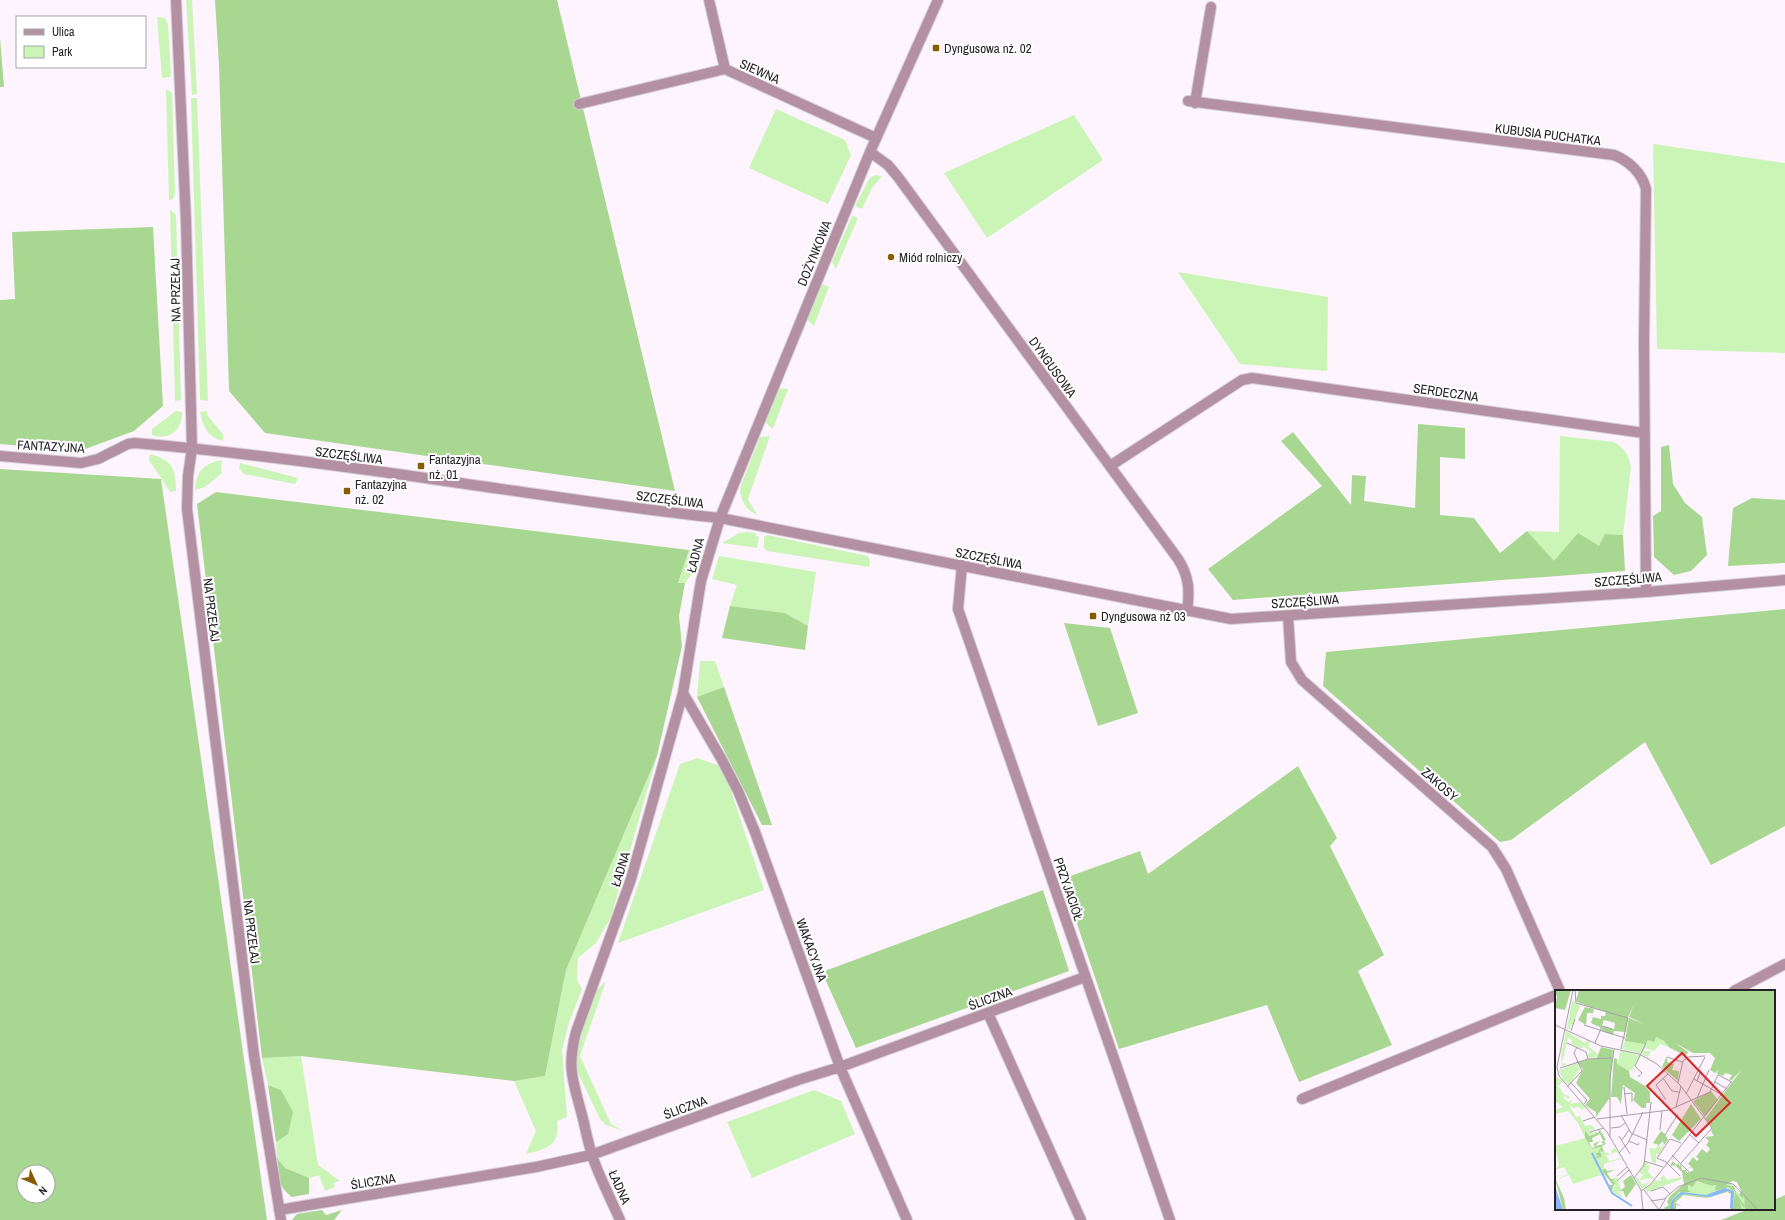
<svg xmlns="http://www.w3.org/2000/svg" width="1785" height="1220" font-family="'Archivo Narrow',sans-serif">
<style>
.green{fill:#cbf4b7}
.forest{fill:#a8d791;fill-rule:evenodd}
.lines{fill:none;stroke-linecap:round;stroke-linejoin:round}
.minor-casing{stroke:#d6ced7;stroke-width:12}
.minor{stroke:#b390a2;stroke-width:10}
.poi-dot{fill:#8a5b00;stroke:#fff;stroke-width:1.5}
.labels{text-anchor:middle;stroke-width:4;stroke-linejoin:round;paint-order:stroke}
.poi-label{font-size:13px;fill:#262127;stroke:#fff;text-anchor:start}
.street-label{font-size:13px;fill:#262127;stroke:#fff}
.inset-river{fill:none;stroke:#8ab6f8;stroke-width:2}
.inset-road{fill:none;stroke:#a7a0a8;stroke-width:1}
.view{fill:#d62828;fill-opacity:0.15;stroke:#d62828;stroke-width:2}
.inset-edge{fill:none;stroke:#262127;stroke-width:2}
</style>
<rect width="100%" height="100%" fill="#fdf4fe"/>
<path class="green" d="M 186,0 L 192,0 L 197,94 L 192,95 Z
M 157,17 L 165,18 L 168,24 L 171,74 L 170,77 L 162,78 Z
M 166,89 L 172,93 L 175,194 L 173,199 L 169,200 Z
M 191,98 L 197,98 L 208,401 L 200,400 Z
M 776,109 L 845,140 L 851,155 L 828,204 L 749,168 Z
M 1074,115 L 1103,160 L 987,238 L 944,173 Z
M 1653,144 L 1785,163 L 1785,353 L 1657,349 Z
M 875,175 L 882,176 L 872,188 L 862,209 L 855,206 L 869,179 Z
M 170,210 L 173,212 L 176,215 L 181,400 L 175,401 Z
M 852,216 L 858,218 L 836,269 L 832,262 Z
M 1178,272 L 1328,297 L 1327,371 L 1240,364 Z
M 822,284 L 829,287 L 814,326 L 807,320 Z
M 779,388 L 788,389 L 773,429 L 765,422 Z
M 176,411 L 182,412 C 183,430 168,441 152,435 L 152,429 Z
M 207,411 L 207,415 L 223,434 L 223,441 C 208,437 203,427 200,412 Z
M 770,436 L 748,499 L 757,515 C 745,509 741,501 740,488 L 760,437 Z
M 1560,436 L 1614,442 C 1624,448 1629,455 1631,467 L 1623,535 L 1606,534 L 1599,546 L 1554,562 L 1527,531 L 1559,532 Z
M 150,454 C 172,460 176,468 176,491 L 170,492 L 149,460 Z
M 222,460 L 221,470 L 222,473 L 205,487 L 195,490 C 196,470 204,464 222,460 Z
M 240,463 L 298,478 L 295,484 L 244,474 L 239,468 Z
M 747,532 L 756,533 L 756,536 L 759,537 L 757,548 L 722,543 L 739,533 Z
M 767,535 L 868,556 L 870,560 L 869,567 L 767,551 L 764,548 L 764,537 Z
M 689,550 L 698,557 L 695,570 L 685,583 L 678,584 Z
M 719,556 L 816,572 L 808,626 L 785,613 L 730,606 L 737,585 L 712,579 Z
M 700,661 L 715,661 L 724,687 L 697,697 Z
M 657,756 L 611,917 L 596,943 L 578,958 L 577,980 L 582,989 L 569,1023 L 562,1050 L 567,1117 L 557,1121 C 561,1146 545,1149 526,1154 L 536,1131 L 514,1081 L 545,1076 L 566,970 Z
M 697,758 L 723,767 L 764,890 L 618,943 L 680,764 Z
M 606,981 L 580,1056 L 611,1124 L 624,1131 L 606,1125 L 600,1119 L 575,1067 L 578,1042 L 596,991 Z
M 301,1056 L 318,1165 L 340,1181 L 333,1183 L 335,1187 L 325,1191 L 319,1175 L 309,1178 L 285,1168 L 277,1158 L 276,1139 L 281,1090 L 268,1085 L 262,1058 Z
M 814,1090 L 841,1101 L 855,1134 L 752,1178 L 727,1122 Z"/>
<path class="forest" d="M 215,0 L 557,0 L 675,491 L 265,433 L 229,391 L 219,65 Z
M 0,38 L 4,87 L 0,87 Z
M 153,227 L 163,406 L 134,431 L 80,451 L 0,444 L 0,300 L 15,299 L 12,232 Z
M 1418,424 L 1465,428 L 1465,459 L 1440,457 L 1440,515 L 1474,518 L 1500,553 L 1527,531 L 1554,561 L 1578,533 L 1599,546 L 1605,534 L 1623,535 L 1625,571 L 1233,600 L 1208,569 L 1322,486 L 1281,441 L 1293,432 L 1351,505 L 1352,475 L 1366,476 L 1364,501 L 1415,508 Z
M 1669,445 L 1673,484 L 1685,503 L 1702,517 L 1707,555 L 1691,571 L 1674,575 L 1654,557 L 1653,516 L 1661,511 L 1661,447 Z
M 0,469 L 161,479 L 267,1220 L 0,1220 ZM 24,1172 L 48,1172 L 48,1196 L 24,1196 Z
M 216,492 L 689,550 L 678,583 L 685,583 L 679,616 L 682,646 L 657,756 L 566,970 L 545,1076 L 514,1081 L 301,1056 L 262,1058 L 197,504 Z
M 1752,498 L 1785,500 L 1785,563 L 1728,566 L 1733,508 Z
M 730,606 L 785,613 L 808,626 L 805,650 L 722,638 Z
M 1785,609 L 1785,826 L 1711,865 L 1645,742 L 1511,840 L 1500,842 L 1323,686 L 1326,652 Z
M 1064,623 L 1110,628 L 1138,713 L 1098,726 Z
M 724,687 L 772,825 L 762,825 L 697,697 Z
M 1298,766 L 1337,838 L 1330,846 L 1384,955 L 1358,971 L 1392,1045 L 1299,1082 L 1267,1005 L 1119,1049 L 1062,879 L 1140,851 L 1148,874 Z
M 1043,890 L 1069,971 L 856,1048 L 822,972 Z
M 268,1085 L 281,1090 L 293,1112 L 288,1134 L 276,1142 Z
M 277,1158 L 285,1168 L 309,1178 L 309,1194 L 292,1197 C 276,1185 279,1176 277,1158 Z
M 1785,1195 L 1785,1220 L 1721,1220 L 1749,1209 L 1774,1209 L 1774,1200 Z
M 322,1210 L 326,1215 L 342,1210 L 334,1220 L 292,1220 L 297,1214 Z"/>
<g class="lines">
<defs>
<path id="minor" d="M 176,0 L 186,221 L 192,448 L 188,476 L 187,509 L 254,1055 L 281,1220
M 709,0 L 725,69
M 1188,101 L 1614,155 C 1629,161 1642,173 1646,189 L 1644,342 L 1646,592
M 1195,103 L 1211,7
M 579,104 L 725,69 L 876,138
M 870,152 L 888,165 L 898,177 L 1178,559 C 1189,576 1190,591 1187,611
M 0,456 L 81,463 L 98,459 L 128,444 L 135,443 C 251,453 366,469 480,486 C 560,497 640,510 720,518 L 1231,619 L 1646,592 L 1785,580
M 1110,466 L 1242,380 L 1252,378 L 1644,433
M 962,565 L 958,609 L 1170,1220
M 1288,616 L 1291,662 L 1302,680 L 1492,847 L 1506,869 L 1560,991
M 683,693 L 722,760 L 738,791 L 755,832 L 840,1067 L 907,1220
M 1734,991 L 1785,964
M 988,1013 L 1081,1220
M 1302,1099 L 1556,995
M 279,1210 L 536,1167 L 591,1155 L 798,1080 L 840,1067 L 1085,977
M 620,1220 C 611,1199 599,1177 592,1155 C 588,1143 586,1131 583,1119 C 574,1083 566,1070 576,1032 L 631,879 L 683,693 L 701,581 L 720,518 L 870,152 L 938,0
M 1604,1220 L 1605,1209"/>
</defs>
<use href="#minor" class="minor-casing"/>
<use href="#minor" class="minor"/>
</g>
<g class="poi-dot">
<rect x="932" y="44" width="8" height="8" rx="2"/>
<circle cx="891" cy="257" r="4"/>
<rect x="417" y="462" width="8" height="8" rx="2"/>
<rect x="343" y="487" width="8" height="8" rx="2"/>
<rect x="1089" y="612" width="8" height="8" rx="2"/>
</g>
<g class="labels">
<g class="poi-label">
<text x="944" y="53">Dyngusowa nż. 02</text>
<text x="899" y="262">Miód rolniczy</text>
<text x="429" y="464">Fantazyjna<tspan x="429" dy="15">nż. 01</tspan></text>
<text x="355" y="489">Fantazyjna<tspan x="355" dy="15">nż. 02</tspan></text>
<text x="1101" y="621">Dyngusowa nż 03</text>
</g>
<g class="street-label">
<text transform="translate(760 71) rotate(24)" y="5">SIEWNA</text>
<text transform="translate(1548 134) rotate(7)" y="5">KUBUSIA PUCHATKA</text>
<text transform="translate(814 253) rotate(-68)" y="5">DOŻYNKOWA</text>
<text transform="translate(175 290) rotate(-91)" y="5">NA PRZEŁAJ</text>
<text transform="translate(1053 367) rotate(54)" y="5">DYNGUSOWA</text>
<text transform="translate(1446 392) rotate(8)" y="5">SERDECZNA</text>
<text transform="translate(51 446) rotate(3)" y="5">FANTAZYJNA</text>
<text transform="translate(349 455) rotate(7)" y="5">SZCZĘŚLIWA</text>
<text transform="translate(670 499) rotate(7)" y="5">SZCZĘŚLIWA</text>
<text transform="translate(695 555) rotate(-75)" y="5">ŁADNA</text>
<text transform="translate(989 558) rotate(11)" y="5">SZCZĘŚLIWA</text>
<text transform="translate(1628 579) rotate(-5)" y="5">SZCZĘŚLIWA</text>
<text transform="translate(1305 601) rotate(-4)" y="5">SZCZĘŚLIWA</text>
<text transform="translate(212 610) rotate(83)" y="5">NA PRZEŁAJ</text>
<text transform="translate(1440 784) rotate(41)" y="5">ZAKOSY</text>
<text transform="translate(620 869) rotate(-73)" y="5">ŁADNA</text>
<text transform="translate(1069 889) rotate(71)" y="5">PRZYJACIÓŁ</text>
<text transform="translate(252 932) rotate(83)" y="5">NA PRZEŁAJ</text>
<text transform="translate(812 950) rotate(70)" y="5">WAKACYJNA</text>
<text transform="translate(990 998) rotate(-20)" y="5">ŚLICZNA</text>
<text transform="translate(685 1107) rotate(-20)" y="5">ŚLICZNA</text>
<text transform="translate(373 1181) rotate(-9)" y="5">ŚLICZNA</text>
<text transform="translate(620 1187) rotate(66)" y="5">ŁADNA</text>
</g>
</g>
<g transform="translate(1555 990)">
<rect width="220" height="220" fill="#fdf4fe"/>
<path d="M 17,10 L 25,16 L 17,37 L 14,32 L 16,40 L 12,38 ZM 11,41 L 30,53 L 32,50 L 35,51 L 33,56 L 43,64 L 42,67 L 34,68 L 32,65 L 36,62 L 28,56 L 26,59 L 16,54 L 17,50 L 13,48 L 7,73 L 12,74 L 7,76 L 6,65 ZM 101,47 L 109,51 L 116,58 L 105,54 L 99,61 L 89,58 L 89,61 L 96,61 L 93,67 L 99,71 L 88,65 L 88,64 L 67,59 L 70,51 L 82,53 ZM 66,60 L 86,66 L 78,78 L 82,81 L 78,79 L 74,81 L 62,74 ZM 21,73 L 25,79 L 14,95 L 8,90 L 4,80 ZM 0,85 L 8,92 L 3,96 L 9,104 L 15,107 L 13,109 L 9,105 L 9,109 L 14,112 L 15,111 L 17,110 L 15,114 L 25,112 L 31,118 L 26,120 L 25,117 L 19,118 L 14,115 L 21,127 L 25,126 L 30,136 L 37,135 L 39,138 L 40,140 L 34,139 L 40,145 L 34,146 L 30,140 L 30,148 L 37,159 L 46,157 L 43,163 L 40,163 L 44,166 L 38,169 L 47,167 L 45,160 L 55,164 L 57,163 L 56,160 L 60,158 L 63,163 L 61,162 L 54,165 L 51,165 L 54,170 L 52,172 L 65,168 L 63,163 L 66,169 L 49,174 L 49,184 L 18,194 L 14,185 L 1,190 L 13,184 L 9,177 L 0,180 L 4,175 L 0,156 L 30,148 L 23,133 L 13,121 L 0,124 L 0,120 L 8,117 L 0,111 ZM 106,151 L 109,152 L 109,155 L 104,164 L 101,164 L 101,174 L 97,172 L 94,158 L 100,159 L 104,154 L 106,158 L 109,153 ZM 89,172 L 93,173 L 92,176 L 95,173 L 93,182 L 99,188 L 84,190 L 88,195 L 96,191 L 87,200 L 80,187 L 85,189 L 88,185 L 84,182 ZM 108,185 L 113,190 L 127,187 L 127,189 L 92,202 L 90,200 L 100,190 L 107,191 L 105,189 ZM 62,187 L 66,200 L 64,201 L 68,208 L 56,201 L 56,198 L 60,196 L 58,188 ZM 142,191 L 143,193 L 147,192 L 157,196 L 171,196 L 172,193 L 178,195 L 174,195 L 191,210 L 190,220 L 187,220 L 184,211 L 189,215 L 188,213 L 182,207 L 180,220 L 176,220 L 176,203 L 173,201 L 156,207 L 131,204 L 120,212 L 120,220 L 112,220 L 121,203 L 133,200 L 132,195 L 137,197 Z" fill="#cbf4b7"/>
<path d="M 0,0 L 16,0 L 10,20 L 0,18 L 2,7 ZM 24,0 L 220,0 L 220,220 L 190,220 L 189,205 L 188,209 L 184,205 L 186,201 L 182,192 L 177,191 L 171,195 L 179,196 L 181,202 L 173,197 L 160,201 L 161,195 L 157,196 L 142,191 L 137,197 L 133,195 L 133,200 L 136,202 L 124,202 L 117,210 L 116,220 L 111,220 L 109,218 L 114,215 L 112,212 L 115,206 L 129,194 L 127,182 L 120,175 L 115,176 L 117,172 L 120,169 L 118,171 L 121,175 L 124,173 L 124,176 L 126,174 L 127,180 L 131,180 L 132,183 L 139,180 L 136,177 L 133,179 L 136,176 L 133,174 L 138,167 L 142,171 L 144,169 L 141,167 L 147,159 L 152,163 L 155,159 L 151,155 L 154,151 L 150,147 L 159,146 L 156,141 L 157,138 L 150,129 L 187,79 L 177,90 L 174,90 L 177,85 L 170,83 L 168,86 L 162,84 L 163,80 L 160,83 L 155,80 L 160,68 L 155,63 L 138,63 L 120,53 L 133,62 L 131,66 L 115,58 L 109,51 L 101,47 L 99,52 L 93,50 L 90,54 L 70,51 L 74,28 L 91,35 L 74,27 L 79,14 L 73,27 L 71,42 L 59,41 L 58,45 L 46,41 L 48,36 L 59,39 L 60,33 L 49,30 L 46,38 L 36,33 L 38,27 L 46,29 L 46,26 L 50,26 L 51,22 L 24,13 L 21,11 ZM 30,17 L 39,19 L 38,23 L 32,23 L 31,35 L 23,30 ZM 46,57 L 58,60 L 54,109 L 41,127 L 41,122 L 30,115 L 35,109 L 21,93 L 28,79 L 21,72 L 42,68 ZM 112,66 L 112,72 L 119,74 L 117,80 L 124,81 L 123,91 L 107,77 ZM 59,68 L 62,69 L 62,74 L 74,81 L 75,87 L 90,96 L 95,102 L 95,113 L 91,113 L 91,118 L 87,118 L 78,110 L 80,103 L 68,95 L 66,114 L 62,107 L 56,107 ZM 156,101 L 163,110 L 150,127 L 138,111 ZM 136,114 L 146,129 L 124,151 L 117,145 ZM 30,140 L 34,146 L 41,144 L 39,142 L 44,143 L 43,141 L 45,140 L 51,150 L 48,151 L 45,144 L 37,148 L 38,152 L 34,152 L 37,158 L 40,157 L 38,154 L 45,151 L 40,156 L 49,154 L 46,152 L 49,151 L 51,154 L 55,152 L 47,156 L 49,162 L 45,161 L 47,167 L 38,169 L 43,166 L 40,163 L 43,163 L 46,157 L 37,159 L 30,148 ZM 106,141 L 110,144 L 113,150 L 109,155 L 108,151 L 104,155 L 98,153 ZM 50,178 L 52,181 L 61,180 L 52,183 L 56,189 L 59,189 L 58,192 L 61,191 L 56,201 L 53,195 L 58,195 L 47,181 ZM 76,185 L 81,194 L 71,208 L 68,201 L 64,201 L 70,197 L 68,191 ZM 0,188 L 9,208 L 11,220 L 8,220 ZM 170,201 L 176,202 L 176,220 L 176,204 L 172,202 L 159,206 L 152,208 L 128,205 L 120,213 L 127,216 L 121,215 L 121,220 L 118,220 L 119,210 L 128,204 L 155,207 ZM 180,202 L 190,216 L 188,217 L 185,211 L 187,220 L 178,220 Z" fill="#a8d791"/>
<path d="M 0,196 L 8,220 L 0,220 ZM 170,198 L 179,201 L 178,220 L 175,218 L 176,202 L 172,201 L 155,207 L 128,204 L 119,210 L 118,220 L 115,218 L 117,210 L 126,202 L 151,205 Z" fill="#8ab6f8"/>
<path class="inset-river" d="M 37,163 L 57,203 L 77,216"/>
<path class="inset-road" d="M 18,0 L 2,77 L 4,86 L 52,142 L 86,200 L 88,220M 20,0 L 21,13 L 73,28 L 66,59M 0,35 L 46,56 L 84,64 L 102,74 L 125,95 L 157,138 L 126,173M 29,35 L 70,48M 16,41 L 20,29M 12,53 L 31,62 L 33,69M 40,53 L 47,36 L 57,39M 112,67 L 127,72M 5,78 L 33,69 L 57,68M 83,87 L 87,83 L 80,76 L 91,53M 108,88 L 117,101 L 124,102M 139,89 L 167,105M 142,91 L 146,81 L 143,80M 160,92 L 172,99M 16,93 L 32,110 L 29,114M 123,93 L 128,71 L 133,67 L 150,66M 12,97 L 27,81 L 19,63 L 22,57M 69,97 L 72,124M 69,104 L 77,103 L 77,112M 131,104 L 150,67M 142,108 L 154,80M 111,110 L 101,95 L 113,84M 121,117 L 126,96M 66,125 L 76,143 L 92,150M 42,129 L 114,120 L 155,102 L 163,85 L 177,92M 28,131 L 40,127M 56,138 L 65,137 L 70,133M 105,140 L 107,121M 35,142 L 49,138M 134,144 L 144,153M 110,145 L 123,124M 64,146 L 75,164M 55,147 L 55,88 L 59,59M 67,150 L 74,140M 74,151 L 83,155 L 84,153M 64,163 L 73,153 L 88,122M 117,165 L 134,182M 89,171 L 108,177M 62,186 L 72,177M 125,186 L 111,172 L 102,168 L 115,149 L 126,153M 79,188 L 89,175 L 96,112M 62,191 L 74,180M 89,200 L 104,220M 86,201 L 95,195 L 177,91M 96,201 L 108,197 L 115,204M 96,211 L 109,209 L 123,197 L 146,188 L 178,194 L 203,220M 104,220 L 111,208"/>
<path class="view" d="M 127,63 L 175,113 L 141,146 L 92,96 Z"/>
<rect width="220" height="220" class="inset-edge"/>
</g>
<rect x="16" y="16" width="130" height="52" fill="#ffffff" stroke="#a8a6a9"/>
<rect x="24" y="29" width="20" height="6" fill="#b390a2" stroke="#a8a6a9"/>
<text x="52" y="36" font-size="12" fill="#262127">Ulica</text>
<rect x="24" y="46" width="20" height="12" fill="#cbf4b7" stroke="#a8a6a9"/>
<text x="52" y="56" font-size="12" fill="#262127">Park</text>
<g transform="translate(36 1184) rotate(134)"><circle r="19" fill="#ffffff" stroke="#a8a6a9"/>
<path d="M0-3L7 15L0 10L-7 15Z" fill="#8a5b00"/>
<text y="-6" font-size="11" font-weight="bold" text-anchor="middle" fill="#262127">N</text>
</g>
</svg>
